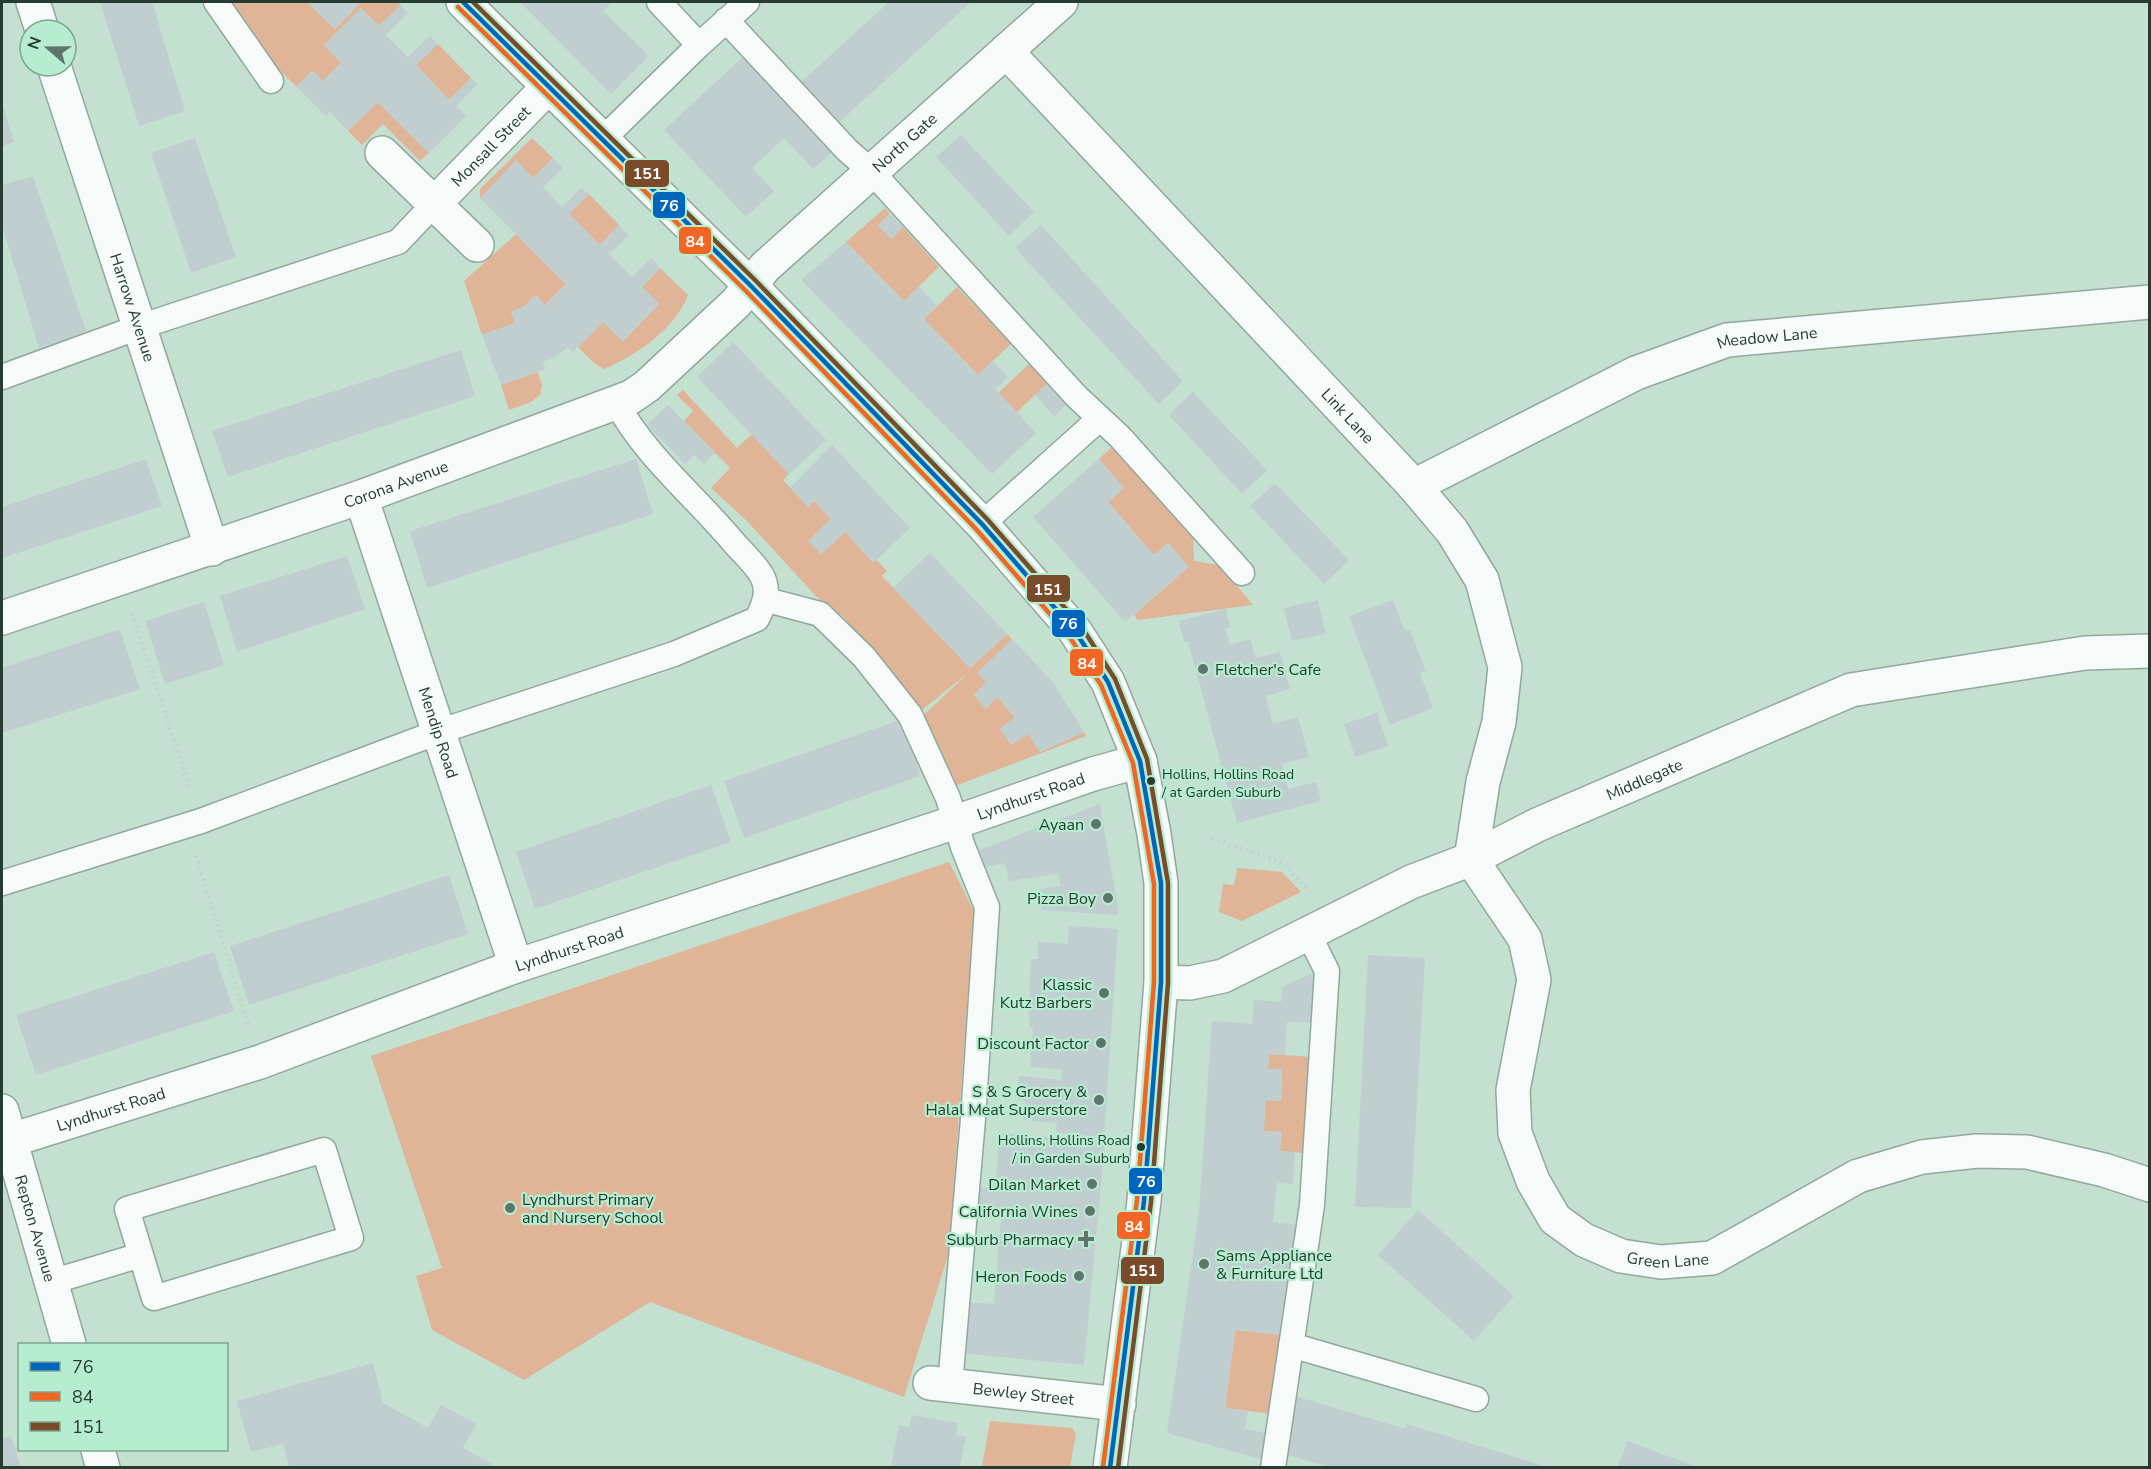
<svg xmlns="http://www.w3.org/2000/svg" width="2151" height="1469" font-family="'Nunito Sans',sans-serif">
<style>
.green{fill:#e0b496}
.building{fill:#c1ced0}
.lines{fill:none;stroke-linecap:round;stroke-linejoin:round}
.lane-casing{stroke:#92a89d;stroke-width:27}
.street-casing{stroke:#92a89d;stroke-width:36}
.primary-casing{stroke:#92a89d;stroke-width:36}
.path{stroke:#c6cfcb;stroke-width:4;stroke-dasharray:1.5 4.5;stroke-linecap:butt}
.lane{stroke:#f6faf8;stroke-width:24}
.street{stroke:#f6faf8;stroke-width:33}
.primary{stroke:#f6faf8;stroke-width:33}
.bus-1-casing{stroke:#b6edd1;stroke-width:9}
.bus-2-casing{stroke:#b6edd1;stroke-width:9}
.bus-3-casing{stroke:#b6edd1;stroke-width:9}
.bus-1{stroke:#0065bd;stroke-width:4.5}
.bus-2{stroke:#f26522;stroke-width:4.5}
.bus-3{stroke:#7a4b2a;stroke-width:4.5}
.poi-dot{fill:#5d756a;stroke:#b6edd1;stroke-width:2}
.bus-dot{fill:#263c32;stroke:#b6edd1;stroke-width:2}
.labels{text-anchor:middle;stroke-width:4.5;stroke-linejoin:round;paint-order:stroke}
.bus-label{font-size:14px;fill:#263c32;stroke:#b6edd1;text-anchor:start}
.street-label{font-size:16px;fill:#263c32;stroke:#b6edd1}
.poi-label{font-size:16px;fill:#263c32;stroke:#b6edd1;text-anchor:end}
.line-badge{stroke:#b6edd1;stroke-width:2}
.badge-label{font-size:16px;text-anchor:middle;font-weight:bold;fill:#fff}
</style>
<rect width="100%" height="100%" fill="#c3e0d1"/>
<path class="green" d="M 229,2 L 307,2 L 335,29 L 361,2 L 397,2 L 401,5 L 379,26 L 361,9 L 324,45 L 341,63 L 323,81 L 312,71 L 297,87 L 267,58 Z
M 438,44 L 471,78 L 449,100 L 416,65 Z
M 378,102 L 429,153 L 420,161 L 383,124 L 362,145 L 348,131 Z
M 532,138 L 553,158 L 533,178 L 516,161 L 480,198 L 480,189 Z
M 589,194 L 619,225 L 600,245 L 569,214 Z
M 885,208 L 890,214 L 878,225 L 891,239 L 903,227 L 939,267 L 904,301 L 846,242 Z
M 516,234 L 566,284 L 545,305 L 535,295 L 525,306 L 511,312 L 515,323 L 482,335 L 464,281 Z
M 660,268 L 688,295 C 676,328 636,356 604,369 L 594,363 L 578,347 L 603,322 L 623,341 L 659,304 L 642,287 Z
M 957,287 L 1011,344 L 978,375 L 924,319 Z
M 1030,363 L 1048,383 L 1017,412 L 998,393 Z
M 538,372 L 542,385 L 540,395 L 531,402 L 509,410 L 501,385 Z
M 683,390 L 737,448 L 752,434 L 789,474 L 783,480 L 808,506 L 814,501 L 831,519 L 809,540 L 821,554 L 845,532 L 873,562 L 877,560 L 887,571 L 882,576 L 970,668 L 1007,634 L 1012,639 L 986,682 L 974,695 L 986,708 L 997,697 L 1015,717 L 1000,729 L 1011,744 L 1028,734 L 1040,752 L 1084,732 L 1086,736 L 955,786 L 922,717 L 967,674 L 922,710 L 841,614 L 836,618 L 748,522 L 711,488 L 730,468 L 684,421 L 693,411 L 677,395 Z
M 1113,446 L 1193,535 L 1194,561 L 1220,565 L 1253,605 L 1138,620 L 1134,615 L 1188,567 L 1168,543 L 1154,555 L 1108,502 L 1124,488 L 1099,459 Z
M 949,862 L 974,911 L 949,1252 L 904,1397 L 650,1302 L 524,1380 L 432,1330 L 416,1276 L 442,1268 L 371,1056 Z
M 1237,868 L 1282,872 L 1301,892 L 1242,921 L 1219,912 L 1223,884 L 1234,885 Z
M 1269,1054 L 1311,1057 L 1305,1153 L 1280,1151 L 1281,1132 L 1264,1131 L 1265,1100 L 1281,1101 L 1282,1070 L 1268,1069 Z
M 1235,1330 L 1283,1335 L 1272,1414 L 1225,1408 Z
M 990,1421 L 1072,1428 L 1076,1434 L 1070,1467 L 982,1467 Z"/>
<path class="building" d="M 100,2 L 152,2 L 185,111 L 139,126 Z
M 307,2 L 361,2 L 335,29 Z
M 520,2 L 612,2 L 603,11 L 649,56 L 611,94 Z
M 889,2 L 971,2 L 835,126 L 798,85 Z
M 401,5 L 408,13 L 386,35 L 408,57 L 430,36 L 438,44 L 416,65 L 449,100 L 471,78 L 477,85 L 456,106 L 466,116 L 429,153 L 378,102 L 348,131 L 330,112 L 326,116 L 297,87 L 312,70 L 323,81 L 341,63 L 324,45 L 361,8 L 379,26 Z
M 746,54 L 835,150 L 813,169 L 784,138 L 752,168 L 774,191 L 746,217 L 664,130 Z
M 2,103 L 14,142 L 2,146 Z
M 961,135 L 1034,212 L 1009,236 L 936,157 Z
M 195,138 L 236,257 L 191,273 L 151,153 Z
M 553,158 L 563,168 L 543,187 L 562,207 L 581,188 L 589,194 L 569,214 L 600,245 L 619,225 L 629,235 L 609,254 L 632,277 L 651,258 L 660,268 L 642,287 L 659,304 L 622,341 L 603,322 L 573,352 L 568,347 L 556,357 L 542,362 L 545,369 L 501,385 L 482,335 L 515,323 L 511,312 L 525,306 L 535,295 L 545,305 L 566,284 L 480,198 L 516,160 L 533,178 Z
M 33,176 L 87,334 L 39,348 L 2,225 L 2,185 Z
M 890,214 L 903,227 L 891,239 L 878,225 Z
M 1041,225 L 1183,381 L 1159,404 L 1015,248 Z
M 846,242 L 904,301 L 919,287 L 937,305 L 924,319 L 978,375 L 993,361 L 1008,377 L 995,389 L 1036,433 L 992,474 L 801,280 Z
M 733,342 L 826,440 L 789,474 L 697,377 Z
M 461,350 L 475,396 L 228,477 L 212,431 Z
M 1048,383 L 1068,403 L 1054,416 L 1035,395 Z
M 1193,392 L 1267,470 L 1242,494 L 1169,415 Z
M 668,405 L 715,452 L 704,464 L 694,455 L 685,464 L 647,425 Z
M 832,445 L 910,528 L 873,563 L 845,532 L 821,554 L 808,541 L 831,519 L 814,501 L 808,507 L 790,488 Z
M 146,459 L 162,506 L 2,558 L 2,507 Z
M 636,459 L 653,514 L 427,588 L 410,531 Z
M 1099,459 L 1124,488 L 1108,502 L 1154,555 L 1168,543 L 1189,567 L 1125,622 L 1033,517 Z
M 1275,483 L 1349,560 L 1324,584 L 1250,506 Z
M 930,553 L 1007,634 L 970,668 L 893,588 Z
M 347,556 L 365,609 L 237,652 L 220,596 Z
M 1318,600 L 1326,634 L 1292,641 L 1284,608 Z
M 1393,600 L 1405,631 L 1410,630 L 1426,671 L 1420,673 L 1433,708 L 1390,725 L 1349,616 Z
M 204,602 L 224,665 L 165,684 L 145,621 Z
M 1226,609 L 1230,628 L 1225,629 L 1230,645 L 1250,639 L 1256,658 L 1280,652 L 1290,689 L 1266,696 L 1273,724 L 1298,717 L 1309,757 L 1282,764 L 1288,789 L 1316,782 L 1321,801 L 1237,823 L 1188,641 L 1184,642 L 1179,621 Z
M 120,629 L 140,689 L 2,733 L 2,668 Z
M 1012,639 L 1053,682 L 1084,732 L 1040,752 L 1028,734 L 1011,745 L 1000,729 L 1015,717 L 997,697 L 986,709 L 974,695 L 986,682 L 977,673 Z
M 1377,713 L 1388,746 L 1355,757 L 1344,724 Z
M 903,719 L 920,776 L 744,838 L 724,781 Z
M 711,785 L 731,842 L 535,909 L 516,852 Z
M 1100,804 L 1119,915 L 1042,910 L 1039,889 L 1061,886 L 1058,874 L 1009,881 L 1005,863 L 986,867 L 979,850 Z
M 449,875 L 468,934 L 249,1005 L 230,946 Z
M 1069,926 L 1118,929 L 1104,1137 L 1056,1133 L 1057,1123 L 1024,1120 L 1026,1101 L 1017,1100 L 1019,1076 L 1061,1080 L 1062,1069 L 1030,1067 L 1033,1027 L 1029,1027 L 1030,978 L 1031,959 L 1038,959 L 1038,942 L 1068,944 Z
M 214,952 L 234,1011 L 36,1075 L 16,1015 Z
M 1368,955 L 1425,958 L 1411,1208 L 1355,1207 Z
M 1313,973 L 1316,978 L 1313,1023 L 1287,1022 L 1285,1055 L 1269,1054 L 1268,1069 L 1282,1069 L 1281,1101 L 1265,1100 L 1264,1131 L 1281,1132 L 1280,1151 L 1295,1152 L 1293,1184 L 1277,1183 L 1273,1222 L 1297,1225 L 1283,1335 L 1235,1330 L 1225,1408 L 1248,1411 L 1245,1429 L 1267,1433 L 1263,1460 L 1167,1433 L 1199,1212 L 1212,1021 L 1252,1024 L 1254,1000 L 1281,1002 L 1282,987 Z
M 1000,1133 L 1105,1142 L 1084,1365 L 960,1353 L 965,1302 L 994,1304 L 1001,1219 L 975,1217 L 977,1187 L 995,1189 Z
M 1418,1210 L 1514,1296 L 1474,1341 L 1378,1255 Z
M 373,1363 L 383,1403 L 428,1428 L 441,1405 L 476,1424 L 463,1448 L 492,1464 L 490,1467 L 289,1467 L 283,1444 L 251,1452 L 237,1401 Z
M 1295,1396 L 1406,1429 L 1407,1424 L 1548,1467 L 1330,1467 L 1284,1454 Z
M 912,1415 L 958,1423 L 956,1435 L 966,1437 L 960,1467 L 891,1467 L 899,1425 L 909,1427 Z
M 11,1436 L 21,1467 L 2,1467 L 2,1439 Z
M 1628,1441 L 1697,1467 L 1617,1467 Z"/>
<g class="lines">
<defs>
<path id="lane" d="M 216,2 L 271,81
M 726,20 L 847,150 L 871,171 L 1077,397 L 1120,437 L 1242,573
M 699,45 L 747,2
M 602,140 L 699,45 L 659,2
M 2,377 L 139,327 L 398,242 L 434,204
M 982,524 L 1098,420
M 767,600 L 820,614 L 864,657 L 910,715 L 948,798 L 963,847 L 987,907 L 973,1119 L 950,1385
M 2,883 L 201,821 L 441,731 L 674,654 L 757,619 C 764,605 770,591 762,576 C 756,565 744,554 735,544 C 696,497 647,458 617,404
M 51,1282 L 141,1255 L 127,1209 L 324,1150 L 351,1238 L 154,1298 L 141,1255
M 1291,1345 L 1476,1399
M 1273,1468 L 1312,1205 L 1327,971 L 1309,935"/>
<g id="street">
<path d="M 33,2 L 42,30"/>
<path id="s1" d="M 1006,51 L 1414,486 L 1452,531 L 1482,580 L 1505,667 L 1499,722 L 1483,782 L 1471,859"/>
<path id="s2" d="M 54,66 L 212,549"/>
<path d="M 382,153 L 477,245"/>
<path id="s3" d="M 434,204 L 548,87"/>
<path id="s4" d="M 1414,486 L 1636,373 L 1727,340 L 2150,302"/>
<path id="s5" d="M 361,497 L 516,966"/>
<path id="s6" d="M 2,618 L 361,497 L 631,397 L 647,386 L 736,303 L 765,267 L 1061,2"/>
<path id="s7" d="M 1471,859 L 1525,939 L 1534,980 L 1513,1090 L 1515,1133 L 1533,1181 L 1555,1219 L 1584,1240 L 1621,1256 L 1661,1262 L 1712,1258 L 1858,1176 L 1922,1157 L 1977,1151 L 2027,1152 L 2104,1170 L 2150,1185"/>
<path id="s8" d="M 1161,982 L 1190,983 L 1223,976 L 1411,882 L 1471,859 L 1537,825 L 1851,690 L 2085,653 L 2150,651"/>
<path id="s9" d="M 2,1111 L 69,1344"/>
<path id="s10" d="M 2,1143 L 260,1062 L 516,966 L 956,822 L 1093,774 L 1140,761"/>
<path id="s11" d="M 930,1383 L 1119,1404"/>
<path d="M 98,1450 L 103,1468"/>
</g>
<path id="primary" d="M 463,2 L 751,286 L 982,524 L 1075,631 L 1108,682 L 1140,761 L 1154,834 L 1161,883 L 1161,982 L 1144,1201 L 1110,1468"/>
</defs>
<use href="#lane" class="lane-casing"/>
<use href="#street" class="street-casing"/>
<use href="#primary" class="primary-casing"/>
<path class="path" d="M 132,614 L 190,789
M 1212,838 L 1284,863 L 1310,892
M 196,856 L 249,1026"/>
<use href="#lane" class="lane"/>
<use href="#street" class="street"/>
<use href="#primary" class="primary"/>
<defs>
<path id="bus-1" d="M 463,2 L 751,286 L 982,524 L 1075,631 L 1108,682 L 1140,761 L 1161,883 L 1161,982 L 1144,1201 L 1110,1468"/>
<path id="bus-2" d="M 458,7 L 746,291 L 976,529 L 1069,636 L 1101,685 L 1133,763 L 1154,884 L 1154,982 L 1137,1200 L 1103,1467"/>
<path id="bus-3" d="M 473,2 L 756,281 L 987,519 L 1081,626 L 1115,679 L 1147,759 L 1168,883 L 1168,983 L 1151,1202 L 1118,1468"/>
</defs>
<use href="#bus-1" class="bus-1-casing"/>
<use href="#bus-2" class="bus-2-casing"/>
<use href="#bus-3" class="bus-3-casing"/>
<use href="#bus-1" class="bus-1"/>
<use href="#bus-2" class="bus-2"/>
<use href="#bus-3" class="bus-3"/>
</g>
<g class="poi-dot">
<circle cx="1203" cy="669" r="6"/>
<circle cx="1096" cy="824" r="6"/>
<circle cx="1108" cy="898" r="6"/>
<circle cx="1104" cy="993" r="6"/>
<circle cx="1101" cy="1043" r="6"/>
<circle cx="1099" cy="1100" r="6"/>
<circle cx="1092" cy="1184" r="6"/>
<circle cx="510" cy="1208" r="6"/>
<circle cx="1090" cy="1211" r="6"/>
<path d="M1083 1230h6v6h6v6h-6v6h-6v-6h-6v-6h6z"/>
<circle cx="1204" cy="1264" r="6"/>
<circle cx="1079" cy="1276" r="6"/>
</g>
<g class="bus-dot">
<circle cx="1151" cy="781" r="5"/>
<circle cx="1141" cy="1147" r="5"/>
</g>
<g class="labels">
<g class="bus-label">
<text x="1162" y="779">Hollins, Hollins Road<tspan x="1162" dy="18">/ at Garden Suburb</tspan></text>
<text x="1130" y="1145" text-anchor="end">Hollins, Hollins Road<tspan x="1130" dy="18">/ in Garden Suburb</tspan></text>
</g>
<g class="street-label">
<text dy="6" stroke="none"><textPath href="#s6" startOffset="1041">North Gate</textPath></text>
<text dy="6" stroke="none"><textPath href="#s3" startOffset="81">Monsall Street</textPath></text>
<text dy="6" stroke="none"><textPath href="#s2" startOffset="254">Harrow Avenue</textPath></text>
<text dy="6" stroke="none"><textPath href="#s4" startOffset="386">Meadow Lane</textPath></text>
<text dy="6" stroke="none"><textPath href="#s1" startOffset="500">Link Lane</textPath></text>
<text dy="6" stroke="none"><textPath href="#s6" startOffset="416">Corona Avenue</textPath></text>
<text dy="6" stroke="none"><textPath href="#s5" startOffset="248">Mendip Road</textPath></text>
<text dy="6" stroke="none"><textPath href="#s8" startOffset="528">Middlegate</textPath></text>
<text dy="6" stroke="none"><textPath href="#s10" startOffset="1086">Lyndhurst Road</textPath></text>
<text dy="6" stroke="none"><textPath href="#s10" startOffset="600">Lyndhurst Road</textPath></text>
<text dy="6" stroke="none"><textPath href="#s10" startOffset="114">Lyndhurst Road</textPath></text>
<text dy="6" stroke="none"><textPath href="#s9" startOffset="122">Repton Avenue</textPath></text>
<text dy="6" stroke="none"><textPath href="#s7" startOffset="512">Green Lane</textPath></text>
<text dy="6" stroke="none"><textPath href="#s11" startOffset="94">Bewley Street</textPath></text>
</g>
<g class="poi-label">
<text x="1215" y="675" text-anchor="start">Fletcher's Cafe</text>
<text x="1084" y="830">Ayaan</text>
<text x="1096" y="904">Pizza Boy</text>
<text x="1092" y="990">Klassic<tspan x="1092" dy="18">Kutz Barbers</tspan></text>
<text x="1089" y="1049">Discount Factor</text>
<text x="1087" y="1097">S &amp; S Grocery &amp;<tspan x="1087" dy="18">Halal Meat Superstore</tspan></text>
<text x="1080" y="1190">Dilan Market</text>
<text x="522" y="1205" text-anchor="start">Lyndhurst Primary<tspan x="522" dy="18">and Nursery School</tspan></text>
<text x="1078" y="1217">California Wines</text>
<text x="1074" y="1245">Suburb Pharmacy</text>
<text x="1216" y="1261" text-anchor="start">Sams Appliance<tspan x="1216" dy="18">&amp; Furniture Ltd</tspan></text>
<text x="1067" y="1282">Heron Foods</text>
</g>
</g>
<g class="line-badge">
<rect x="624" y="159" width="46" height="29" rx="6" fill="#7a4b2a"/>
<rect x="652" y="191" width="34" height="28" rx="6" fill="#0065bd"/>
<rect x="678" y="226" width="34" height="29" rx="6" fill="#f26522"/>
<rect x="1026" y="574" width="45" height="29" rx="6" fill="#7a4b2a"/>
<rect x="1051" y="609" width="35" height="29" rx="6" fill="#0065bd"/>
<rect x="1069" y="648" width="35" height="29" rx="6" fill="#f26522"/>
<rect x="1128" y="1167" width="35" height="28" rx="6" fill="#0065bd"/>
<rect x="1116" y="1211" width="35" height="29" rx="6" fill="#f26522"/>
<rect x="1120" y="1256" width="45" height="29" rx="6" fill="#7a4b2a"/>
</g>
<g class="badge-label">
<text x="647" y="179">151</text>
<text x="669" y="211">76</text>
<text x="695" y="247">84</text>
<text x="1048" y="595">151</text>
<text x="1068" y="629">76</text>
<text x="1087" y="669">84</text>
<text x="1146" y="1187">76</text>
<text x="1134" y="1232">84</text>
<text x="1143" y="1276">151</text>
</g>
<rect width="2151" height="1469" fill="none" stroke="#263c32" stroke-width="6"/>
<rect x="18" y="1343" width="210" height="108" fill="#b6edd1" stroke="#7ca691" stroke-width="1.5"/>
<rect x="30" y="1362" width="30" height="9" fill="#0065bd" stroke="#7ca691" stroke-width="1.5"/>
<text x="72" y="1373" font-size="18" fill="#263c32">76</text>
<rect x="30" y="1392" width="30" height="9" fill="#f26522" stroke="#7ca691" stroke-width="1.5"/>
<text x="72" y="1403" font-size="18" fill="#263c32">84</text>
<rect x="30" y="1422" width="30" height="9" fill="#7a4b2a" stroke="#7ca691" stroke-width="1.5"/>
<text x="72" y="1433" font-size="18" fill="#263c32">151</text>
<g transform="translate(48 48) rotate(290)"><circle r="28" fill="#b6edd1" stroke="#7ca691" stroke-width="1.5"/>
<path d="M0-4.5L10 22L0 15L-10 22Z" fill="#5d756a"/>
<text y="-9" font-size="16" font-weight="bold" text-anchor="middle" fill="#263c32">N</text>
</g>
</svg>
